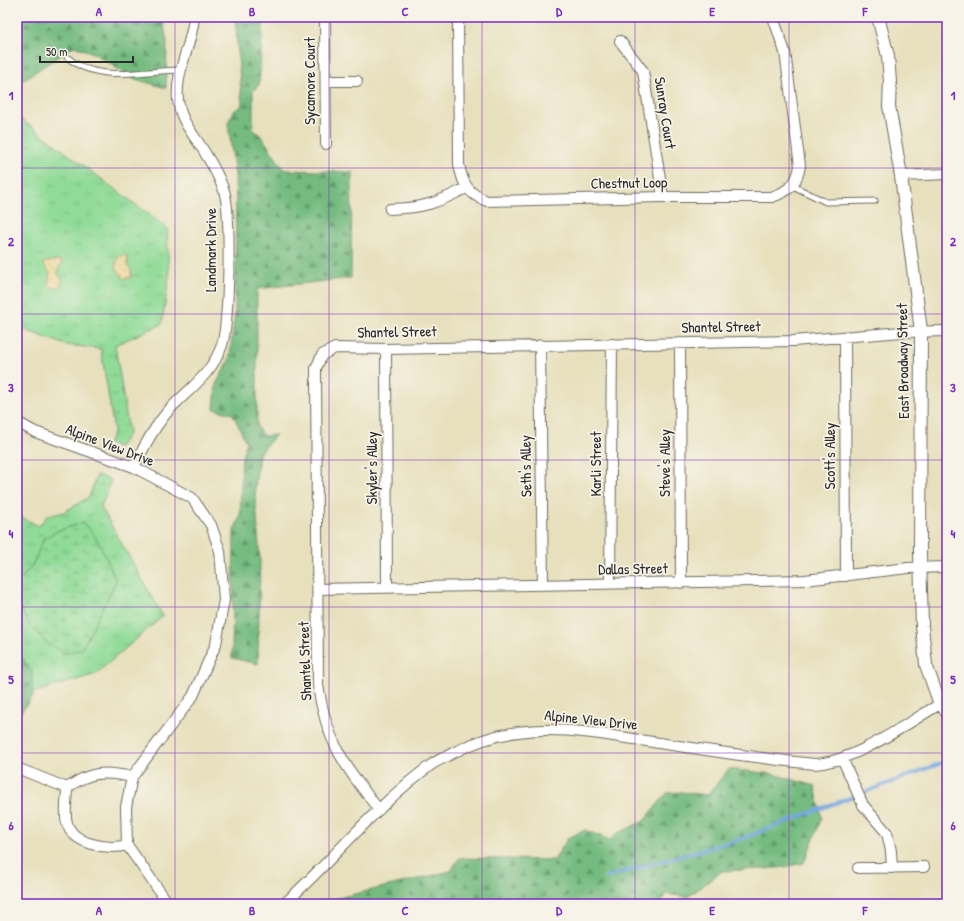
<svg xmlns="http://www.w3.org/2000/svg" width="964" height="921" font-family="'Patrick Hand',sans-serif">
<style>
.grass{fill:url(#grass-tufts);stroke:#5e8361}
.forest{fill:url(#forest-firs);stroke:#507356}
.wetland{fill:url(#wetland-marsh);stroke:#5e8361}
.sand{fill:url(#sand-dots);stroke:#8c8264}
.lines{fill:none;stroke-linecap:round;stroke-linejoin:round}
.stream{stroke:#73a6df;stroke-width:3.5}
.service-casing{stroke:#6d6a5e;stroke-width:7}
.minor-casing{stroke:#6d6a5e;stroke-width:12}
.tertiary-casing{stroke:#6d6a5e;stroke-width:14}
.service{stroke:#fff;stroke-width:5}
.minor{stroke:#fff;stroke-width:10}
.tertiary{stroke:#fff;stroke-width:12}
.grid{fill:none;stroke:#7b2cbf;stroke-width:1;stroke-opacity:0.55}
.labels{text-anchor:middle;stroke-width:3.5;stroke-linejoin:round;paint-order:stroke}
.street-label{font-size:15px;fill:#2b2b2b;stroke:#f7f3e8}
.neatline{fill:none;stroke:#7b2cbf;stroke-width:1.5}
.grid-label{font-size:13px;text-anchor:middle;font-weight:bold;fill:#7b2cbf}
</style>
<defs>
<pattern id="grass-tufts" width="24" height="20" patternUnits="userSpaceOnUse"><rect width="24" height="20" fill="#90db97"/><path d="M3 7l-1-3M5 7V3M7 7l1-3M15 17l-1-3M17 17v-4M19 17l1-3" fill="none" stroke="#7cbc82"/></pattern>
<pattern id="forest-firs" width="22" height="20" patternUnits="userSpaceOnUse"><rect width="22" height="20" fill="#74bb80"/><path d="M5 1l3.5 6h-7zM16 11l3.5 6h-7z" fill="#5f9869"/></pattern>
<pattern id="wetland-marsh" width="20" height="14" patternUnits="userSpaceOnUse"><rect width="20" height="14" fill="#90db97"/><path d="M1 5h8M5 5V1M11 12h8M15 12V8" fill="none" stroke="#7cbc82"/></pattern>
<pattern id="sand-dots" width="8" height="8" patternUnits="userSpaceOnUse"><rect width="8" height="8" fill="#eeda9e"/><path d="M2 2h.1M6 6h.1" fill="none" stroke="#cb8" stroke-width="1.8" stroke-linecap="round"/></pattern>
</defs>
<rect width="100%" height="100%" fill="#f7f3e8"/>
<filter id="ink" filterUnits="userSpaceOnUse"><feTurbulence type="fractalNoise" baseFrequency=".025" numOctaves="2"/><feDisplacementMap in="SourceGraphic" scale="8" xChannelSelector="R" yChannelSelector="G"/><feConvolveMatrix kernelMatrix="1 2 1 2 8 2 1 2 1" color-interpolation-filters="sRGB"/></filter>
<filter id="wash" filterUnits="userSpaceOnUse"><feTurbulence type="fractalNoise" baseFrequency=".012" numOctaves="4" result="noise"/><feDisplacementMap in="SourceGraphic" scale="16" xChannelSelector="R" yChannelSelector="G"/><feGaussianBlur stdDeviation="0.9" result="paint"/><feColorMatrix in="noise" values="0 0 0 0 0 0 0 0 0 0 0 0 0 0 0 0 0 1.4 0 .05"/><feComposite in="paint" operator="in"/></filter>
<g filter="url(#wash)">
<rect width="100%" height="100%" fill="#e7e0bd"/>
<path class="grass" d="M 17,116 L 167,228 L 169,276 L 162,324 L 115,345 L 129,433 L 119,447 L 108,444 L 114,431 L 101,349 L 66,345 L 17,327 Z
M 97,475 L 111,480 L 101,507 L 163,616 L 96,674 L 29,694 L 17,705 L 17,515 L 39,526 L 47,516 L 64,512 L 89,497 Z"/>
<path class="forest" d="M 17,17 L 162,17 L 167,42 L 166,88 L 132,78 L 95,54 L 74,46 L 17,84 Z
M 235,17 L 269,17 L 263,23 L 259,85 L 253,91 L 253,129 L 262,137 L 284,170 L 352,172 L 351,278 L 257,289 L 257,427 L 263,436 L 276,435 L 259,454 L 255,488 L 260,560 L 258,664 L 232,658 L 234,530 L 240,517 L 242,458 L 246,442 L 233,414 L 214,409 L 216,384 L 229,361 L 235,315 L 236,212 L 235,176 L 228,123 L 234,111 L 242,106 Z
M 17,651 L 32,672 L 33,696 L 17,717 Z
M 729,769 L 773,774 L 815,786 L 822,818 L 804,863 L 778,868 L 722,871 L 688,897 L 667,894 L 660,904 L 313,904 L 451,871 L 459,858 L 554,860 L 568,838 L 585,830 L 610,840 L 618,833 L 644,821 L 667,793 L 681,792 L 707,795 Z"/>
<path class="wetland" d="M 82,523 C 97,531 109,565 116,581 L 82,649 L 65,653 L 49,645 L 31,626 L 17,604 L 17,583 L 32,566 L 44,538 L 57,531 Z"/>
<path class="sand" d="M 125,255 L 128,258 L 127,265 L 131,271 L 132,277 L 124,279 L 116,268 L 116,261 L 120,256 Z
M 57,260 L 61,261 L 62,264 L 58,269 L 58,273 L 63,282 L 56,289 L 48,285 L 50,273 L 42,263 Z"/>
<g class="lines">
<path class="stream" d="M 606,877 L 741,839 L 947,761"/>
</g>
</g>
<g filter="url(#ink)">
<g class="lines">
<defs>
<path id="service" d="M 67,57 C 97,84 144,70 181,70
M 793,186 L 826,202 L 875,201"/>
<path id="minor" d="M 325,17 L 326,144
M 458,17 L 459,164 C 462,183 468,194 487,201 L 663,197 L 772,197 C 789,191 797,184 800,166 L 785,52 L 773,17
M 620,41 L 643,71 L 663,197
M 326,81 L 357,81
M 901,176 L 947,174
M 390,209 C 424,208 437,203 466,188
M 845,337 L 846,576
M 680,343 L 681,583
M 540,345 L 543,585
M 386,349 L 387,587
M 17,422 L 35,432 L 134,467 L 192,498 L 211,525 L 220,551 L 224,600 L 216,644 L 193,696 L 132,777 L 126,807 L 127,845 L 165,899 L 173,904
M 134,467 C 143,448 155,426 169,410 C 189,389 212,374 222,345 C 229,324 232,208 223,188 C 219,177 212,164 205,153 C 195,136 180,121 178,100 C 175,71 192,45 194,17
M 610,584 L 612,344
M 318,589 L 805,580 L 908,568 L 947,567
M 842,758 L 863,805 L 887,833 L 891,851 L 892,868
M 17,768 L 67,788
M 379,810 C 345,766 326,742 318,685 L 316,368 L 322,355 L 335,348 L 386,349 L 793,341 L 902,332 L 947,331
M 127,845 C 109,850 73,845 67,823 C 64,813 67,799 67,788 C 90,771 105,771 132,777
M 858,868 L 924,867
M 284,904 C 334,859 377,804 431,765 C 438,760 446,757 453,753 C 523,716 585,732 659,743 C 711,751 763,759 815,764 C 856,761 904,725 940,704 L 947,714"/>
<path id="tertiary" d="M 878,17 L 888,56 L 890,82 L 889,106 L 901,176 L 921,331 L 920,554 L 922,626 L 926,665 L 940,704"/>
</defs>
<use href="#service" class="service-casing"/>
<use href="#minor" class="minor-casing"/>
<use href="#tertiary" class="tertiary-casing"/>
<use href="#service" class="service"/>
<use href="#minor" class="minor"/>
<use href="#tertiary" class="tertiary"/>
</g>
</g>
<path class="grid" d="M 175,17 L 175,904M 329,17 L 329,904M 482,17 L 482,904M 635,17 L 635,904M 789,17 L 789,904M 17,168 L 947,168M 17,314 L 947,314M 17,460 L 947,460M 17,607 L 947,607M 17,753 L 947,753"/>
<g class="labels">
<g class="street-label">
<text transform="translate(310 81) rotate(-90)" y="5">Sycamore Court</text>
<text transform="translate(665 113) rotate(81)" y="5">Sunray Court</text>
<text transform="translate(629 183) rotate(-1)" y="5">Chestnut Loop</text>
<text transform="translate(211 250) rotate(-90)" y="5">Landmark Drive</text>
<text transform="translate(721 327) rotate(-1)" y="5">Shantel Street</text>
<text transform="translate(397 332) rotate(-1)" y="5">Shantel Street</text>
<text transform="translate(903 361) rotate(-91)" y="5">East Broadway Street</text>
<text transform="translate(110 445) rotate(21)" y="5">Alpine View Drive</text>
<text transform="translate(830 456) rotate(-90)" y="5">Scott's Alley</text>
<text transform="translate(665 463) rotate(-90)" y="5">Steve's Alley</text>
<text transform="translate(596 464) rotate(-90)" y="5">Karli Street</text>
<text transform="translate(526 466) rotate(-91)" y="5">Seth's Alley</text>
<text transform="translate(372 468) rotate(-90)" y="5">Skyler's Alley</text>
<text transform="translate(633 569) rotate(-1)" y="5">Dallas Street</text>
<text transform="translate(305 661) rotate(-92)" y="5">Shantel Street</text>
<text transform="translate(591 720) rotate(6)" y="5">Alpine View Drive</text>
</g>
</g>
<rect width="964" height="921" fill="none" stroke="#f7f3e8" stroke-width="44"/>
<path d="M40 56v6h93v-6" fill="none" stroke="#2b2b2b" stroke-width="2"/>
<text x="46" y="56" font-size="12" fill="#2b2b2b" stroke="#f7f3e8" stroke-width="3" paint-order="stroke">50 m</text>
<rect x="22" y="22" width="920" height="877" class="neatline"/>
<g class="grid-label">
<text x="99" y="16">A</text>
<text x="252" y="16">B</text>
<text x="405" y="16">C</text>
<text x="559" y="16">D</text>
<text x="712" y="16">E</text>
<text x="865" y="16">F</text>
<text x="11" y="100">1</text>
<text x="953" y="100">1</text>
<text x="11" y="246">2</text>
<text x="953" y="246">2</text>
<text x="11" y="392">3</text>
<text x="953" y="392">3</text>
<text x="11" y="538">4</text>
<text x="953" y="538">4</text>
<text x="11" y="684">5</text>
<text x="953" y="684">5</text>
<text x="11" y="830">6</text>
<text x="953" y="830">6</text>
<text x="99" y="915">A</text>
<text x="252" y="915">B</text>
<text x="405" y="915">C</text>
<text x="559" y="915">D</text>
<text x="712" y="915">E</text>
<text x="865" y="915">F</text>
</g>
</svg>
